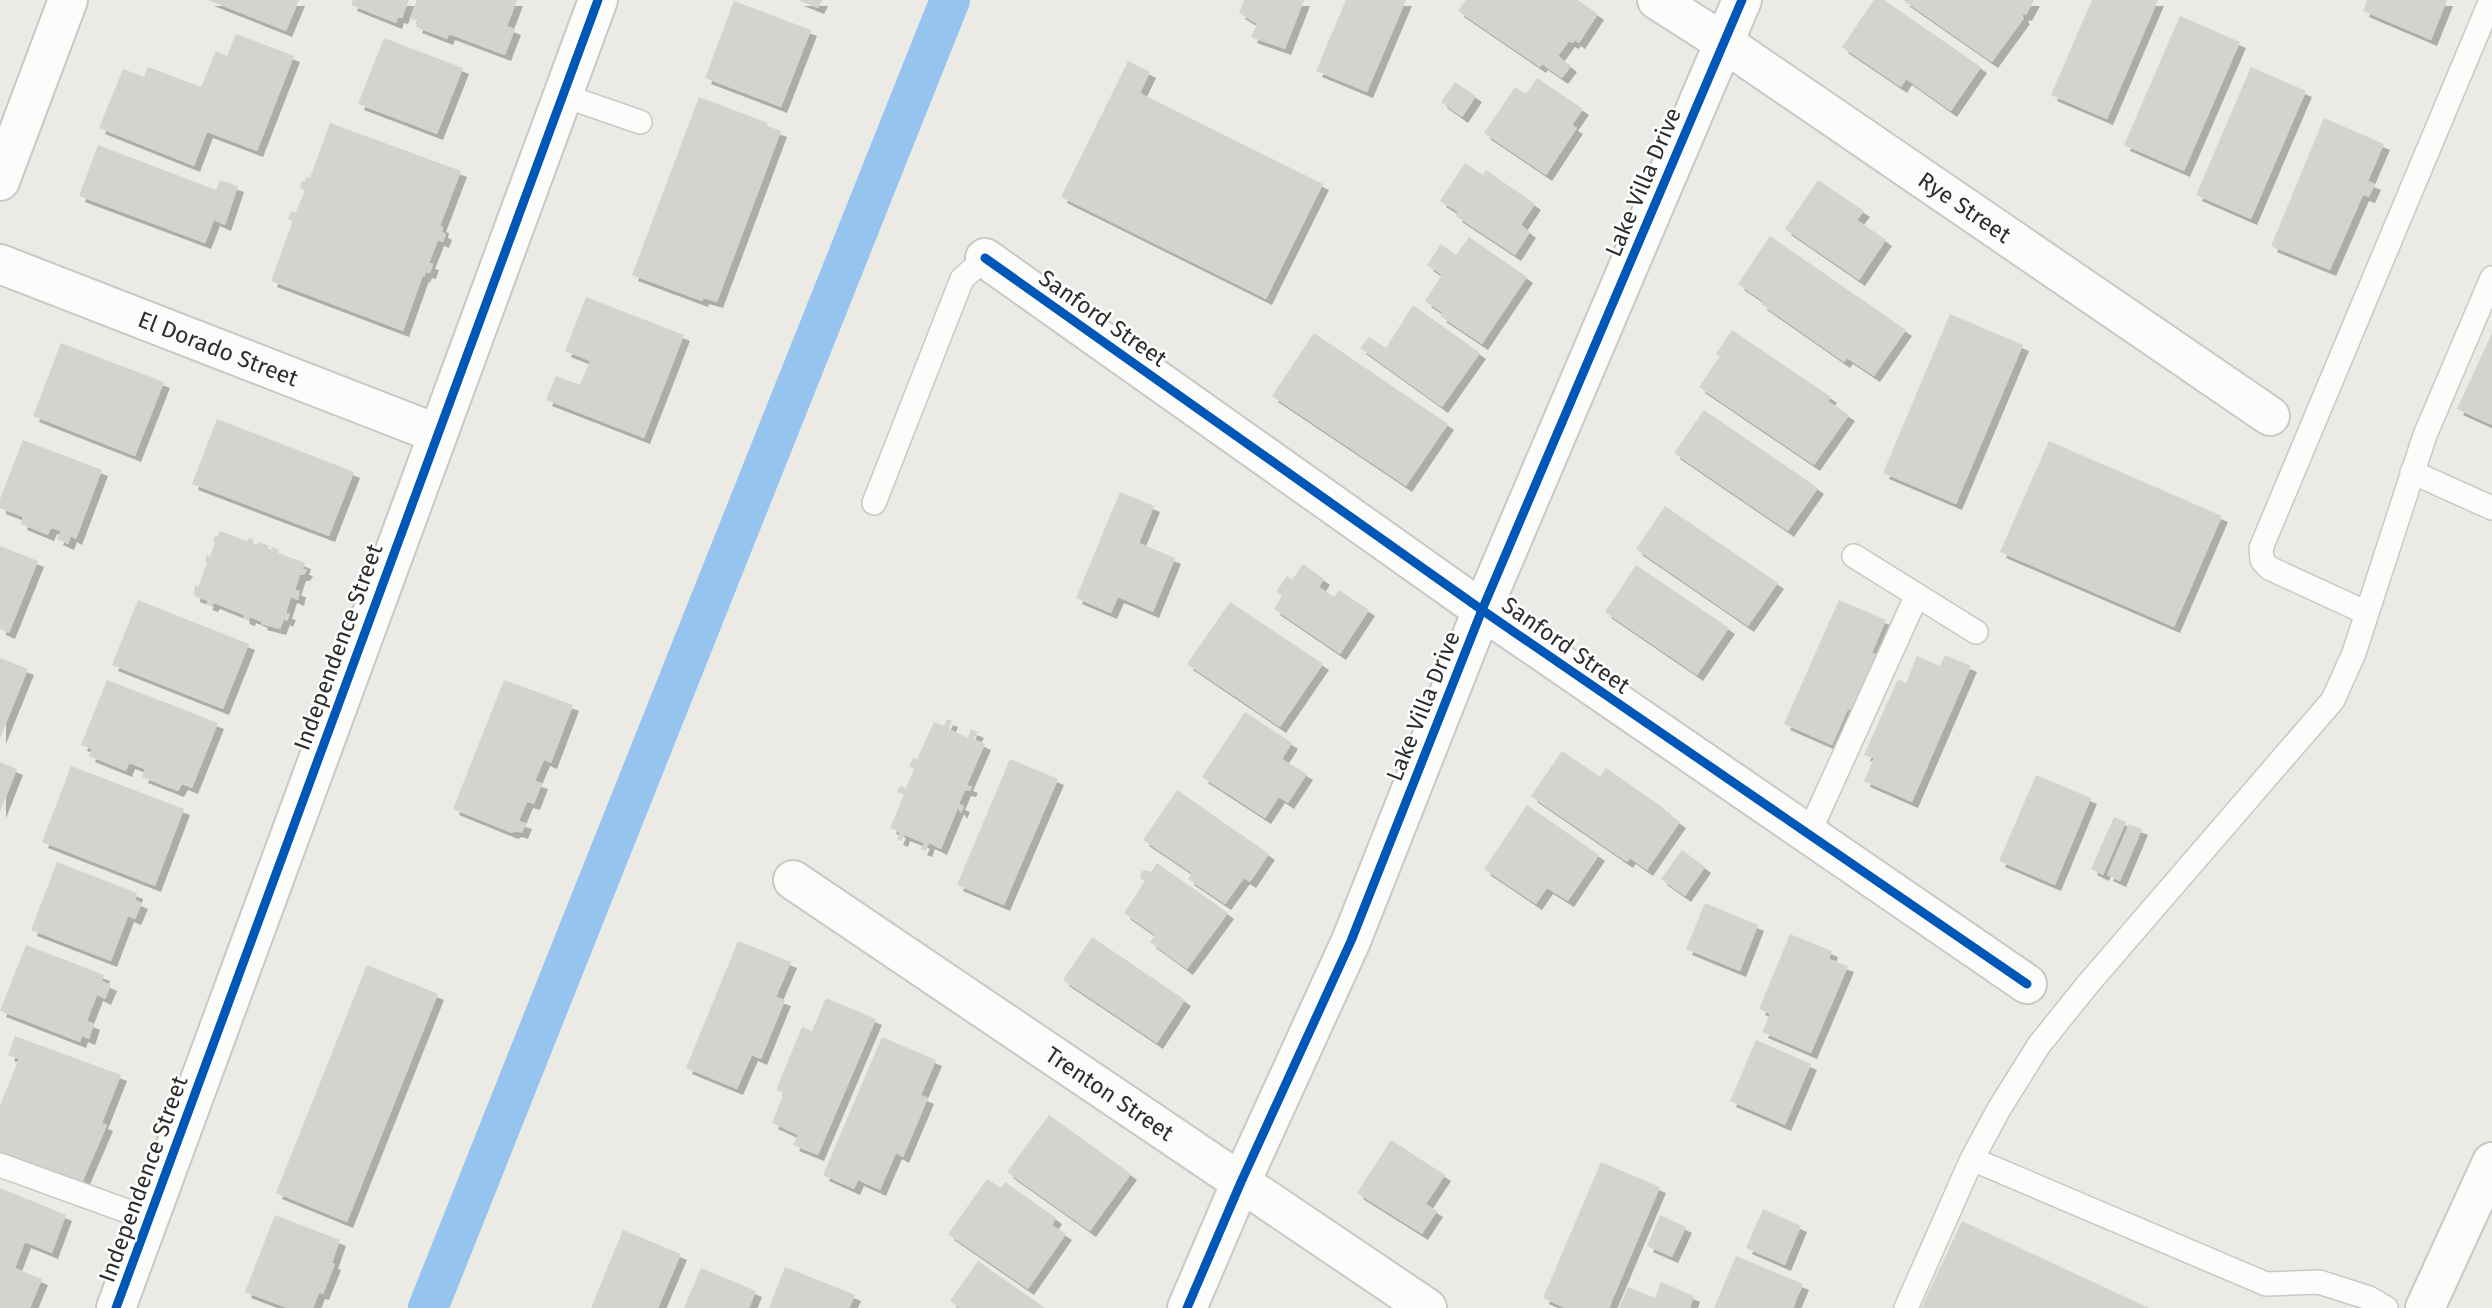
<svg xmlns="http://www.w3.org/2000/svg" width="2492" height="1308" font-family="'Fira Sans',sans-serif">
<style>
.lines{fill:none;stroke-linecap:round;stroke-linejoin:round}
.canal{stroke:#95c4ef;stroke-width:40}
.building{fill:#d5d3ce;filter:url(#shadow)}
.service-casing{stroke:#c9c8c8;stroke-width:26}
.minor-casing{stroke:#c9c8c8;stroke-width:42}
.service{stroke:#fcfcfb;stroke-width:23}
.minor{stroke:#fcfcfb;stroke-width:38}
.cycleway-casing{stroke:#fff;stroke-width:13}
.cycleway{stroke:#0057b8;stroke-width:9}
.labels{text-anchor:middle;stroke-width:5;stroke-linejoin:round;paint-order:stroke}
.street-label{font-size:23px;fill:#2d2d2d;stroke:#fff}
</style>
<defs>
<filter id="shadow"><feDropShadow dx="6" dy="6" stdDeviation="0" flood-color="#0004"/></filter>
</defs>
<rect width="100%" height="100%" fill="#eceae4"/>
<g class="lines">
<path class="canal" d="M 428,1308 L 950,0"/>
</g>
<path class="building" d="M 208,0 L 299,0 L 286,31 Z
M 353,0 L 409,0 L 402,18 L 398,17 L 396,23 L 351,5 Z
M 417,0 L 517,0 L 507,26 L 515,29 L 505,55 L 449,34 L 447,39 L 416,27 L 418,21 L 410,18 Z
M 798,0 L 822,0 L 818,8 Z
M 1244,0 L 1304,0 L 1285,49 L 1251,37 L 1257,24 L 1239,13 Z
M 1346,0 L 1406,0 L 1367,92 L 1316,71 Z
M 1466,0 L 1578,0 L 1598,14 L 1579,43 L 1575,40 L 1573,43 L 1569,41 L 1558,56 L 1571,66 L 1562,78 L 1542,64 L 1540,67 L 1458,11 Z
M 1874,0 L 1884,0 L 1981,67 L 1951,111 L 1906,79 L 1901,87 L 1842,47 Z
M 1903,0 L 2034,0 L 2026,15 L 2024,14 L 2022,16 L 2024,18 L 1992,62 Z
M 2092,0 L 2158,0 L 2107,119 L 2051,95 Z
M 2367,0 L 2447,0 L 2431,40 L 2363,11 Z
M 734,1 L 811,30 L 781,107 L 705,78 Z
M 2180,16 L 2240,42 L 2184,171 L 2124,145 Z
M 236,34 L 294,56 L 257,151 L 207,132 L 194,166 L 99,128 L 123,69 L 144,77 L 148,67 L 201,87 L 216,51 L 227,56 Z
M 384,38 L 463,68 L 437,134 L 358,104 Z
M 1128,61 L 1150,72 L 1140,93 L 1323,184 L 1266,299 L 1061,197 Z
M 2251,67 L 2306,91 L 2251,219 L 2196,195 Z
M 1537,78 L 1583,109 L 1572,125 L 1577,128 L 1546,175 L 1484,133 L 1515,87 L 1526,94 Z
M 1455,82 L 1476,96 L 1462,117 L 1441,102 Z
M 699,97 L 768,123 L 767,126 L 781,131 L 717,302 L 703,298 L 702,301 L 632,275 Z
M 2324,118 L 2384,144 L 2368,181 L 2375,184 L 2369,197 L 2363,195 L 2330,270 L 2271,246 Z
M 330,123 L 461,171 L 440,226 L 443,227 L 442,232 L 446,234 L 443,242 L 438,240 L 429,263 L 433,264 L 430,273 L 426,272 L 424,277 L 423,275 L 403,331 L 271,281 L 291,226 L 292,221 L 288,219 L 291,211 L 296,212 L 305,190 L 300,188 L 302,181 L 305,181 L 307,177 L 310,178 Z
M 98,145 L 216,190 L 220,180 L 238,186 L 225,225 L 214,220 L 205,243 L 79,196 Z
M 1465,163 L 1483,175 L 1486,170 L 1535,204 L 1521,225 L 1530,232 L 1515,255 L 1456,216 L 1458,212 L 1440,201 Z
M 1818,180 L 1864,211 L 1857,220 L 1886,240 L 1859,280 L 1785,229 Z
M 1770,236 L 1906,330 L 1874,376 L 1847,358 L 1844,362 L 1761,304 L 1763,301 L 1738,284 Z
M 1469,237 L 1527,277 L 1482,344 L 1440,316 L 1443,313 L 1425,301 L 1442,275 L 1427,265 L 1441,244 L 1456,255 Z
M 586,297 L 684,335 L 644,438 L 546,400 L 556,376 L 580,385 L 590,361 L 565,351 Z
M 1413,305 L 1480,353 L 1442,407 L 1360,348 L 1369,337 L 1386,348 Z
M 1950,314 L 2023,345 L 1956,504 L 1883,473 Z
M 1732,330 L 1831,397 L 1828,401 L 1849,415 L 1814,465 L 1699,387 L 1720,356 L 1716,354 Z
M 1314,333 L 1448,424 L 1406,486 L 1272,396 Z
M 2492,333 L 2492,425 L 2457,409 Z
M 61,343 L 164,382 L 135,456 L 33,416 Z
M 1704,410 L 1818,488 L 1788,531 L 1674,453 Z
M 217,419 L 354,472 L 329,536 L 192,484 Z
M 23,440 L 102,470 L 76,539 L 71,536 L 68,544 L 57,539 L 61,531 L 51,528 L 48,535 L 21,524 L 23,517 L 0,508 L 0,499 Z
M 2049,441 L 2222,516 L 2174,627 L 2000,552 Z
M 1120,492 L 1154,506 L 1139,543 L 1175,558 L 1153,612 L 1118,597 L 1111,613 L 1076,598 Z
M 1665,506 L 1778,583 L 1748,626 L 1636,549 Z
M 220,531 L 247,541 L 249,538 L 254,540 L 253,544 L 257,546 L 259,542 L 269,546 L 267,550 L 271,551 L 272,547 L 279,550 L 278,553 L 305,563 L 303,569 L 307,570 L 304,575 L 300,575 L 295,590 L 300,591 L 298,600 L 291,597 L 286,613 L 290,614 L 287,621 L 284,619 L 280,629 L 261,624 L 262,622 L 250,617 L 249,620 L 243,618 L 244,615 L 214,603 L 212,606 L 206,604 L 208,601 L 194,596 L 195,585 L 198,587 L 207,563 L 205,561 L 207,555 L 210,556 L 215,542 L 213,540 L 215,535 L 218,536 Z
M 0,546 L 38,561 L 9,633 L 0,629 Z
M 1303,564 L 1324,579 L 1319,587 L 1334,597 L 1339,590 L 1369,610 L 1340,654 L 1274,609 L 1282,596 L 1276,592 L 1287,576 L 1292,580 Z
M 1636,565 L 1729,628 L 1697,675 L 1605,612 Z
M 138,600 L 249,644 L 223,709 L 112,665 Z
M 1839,600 L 1886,620 L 1872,653 L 1879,655 L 1855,712 L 1848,709 L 1832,745 L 1784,724 Z
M 1230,602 L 1323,664 L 1280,727 L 1187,664 Z
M 1945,655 L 1971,666 L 1912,802 L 1864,781 L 1874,758 L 1864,755 L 1898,679 L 1906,683 L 1917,656 L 1940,666 Z
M 0,658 L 28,669 L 0,738 Z
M 107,680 L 218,723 L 192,788 L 182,784 L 178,791 L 142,777 L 145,769 L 129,763 L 126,771 L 89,756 L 92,749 L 81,745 Z
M 504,680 L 573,705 L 551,763 L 544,760 L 535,781 L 542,783 L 534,804 L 527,802 L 519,821 L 526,823 L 522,833 L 516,831 L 512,833 L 453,809 Z
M 1245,712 L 1292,743 L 1282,759 L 1307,774 L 1288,803 L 1279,797 L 1265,818 L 1202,777 Z
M 947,719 L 952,721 L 949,729 L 968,738 L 971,729 L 978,732 L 974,739 L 985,744 L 967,785 L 972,787 L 970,791 L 965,790 L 959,804 L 964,806 L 961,813 L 958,808 L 941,849 L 929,843 L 926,851 L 921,849 L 924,843 L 904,835 L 902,841 L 897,839 L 900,832 L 890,828 L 904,795 L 897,792 L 900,786 L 906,788 L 914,769 L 909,766 L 913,758 L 917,759 L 934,722 L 944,726 Z
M 1562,751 L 1600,777 L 1606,768 L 1665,809 L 1664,811 L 1680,822 L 1647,870 L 1630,858 L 1627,862 L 1531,796 Z
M 1010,759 L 1058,779 L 1004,905 L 957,885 Z
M 0,762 L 17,769 L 0,812 Z
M 71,766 L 184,809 L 155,886 L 42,842 Z
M 2036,775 L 2091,798 L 2055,885 L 1999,861 Z
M 1177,790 L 1269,854 L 1250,882 L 1244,878 L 1225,904 L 1188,879 L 1192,873 L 1143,840 Z
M 1527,805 L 1599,855 L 1568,901 L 1547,888 L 1536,904 L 1484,869 Z
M 2114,817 L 2126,822 L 2103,875 L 2091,869 Z
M 2129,824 L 2142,829 L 2120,881 L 2107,875 Z
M 1682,850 L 1705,867 L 1685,896 L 1661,879 Z
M 57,862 L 137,893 L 135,900 L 142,903 L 135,919 L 128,916 L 111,961 L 31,930 Z
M 1157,863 L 1228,913 L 1187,969 L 1150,942 L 1155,935 L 1124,913 L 1145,881 L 1140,878 L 1141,872 L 1145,870 L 1151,872 Z
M 1705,903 L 1758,925 L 1740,971 L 1686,949 Z
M 1790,934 L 1832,951 L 1829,959 L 1848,966 L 1811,1053 L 1762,1032 L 1770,1014 L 1759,1009 Z
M 1092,937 L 1185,1000 L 1157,1043 L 1063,980 Z
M 738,941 L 791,962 L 776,997 L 785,1000 L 761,1059 L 752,1055 L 737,1089 L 686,1068 Z
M 26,945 L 104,975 L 102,981 L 111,985 L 105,999 L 97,995 L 87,1021 L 94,1024 L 89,1039 L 82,1036 L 80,1042 L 0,1011 Z
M 367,965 L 438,994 L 347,1222 L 276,1193 Z
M 826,998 L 876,1019 L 818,1155 L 793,1145 L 798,1135 L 772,1123 L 784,1093 L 776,1090 L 802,1027 L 812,1031 Z
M 15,1036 L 121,1075 L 102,1123 L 107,1125 L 82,1183 L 58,1172 L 57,1178 L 40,1171 L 41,1167 L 25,1161 L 23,1165 L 6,1158 L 9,1156 L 0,1152 L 0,1105 L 19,1059 L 8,1055 Z
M 882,1037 L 936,1060 L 921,1095 L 928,1098 L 903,1157 L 896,1153 L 880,1190 L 858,1180 L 854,1189 L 823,1175 Z
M 1756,1040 L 1811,1064 L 1785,1125 L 1730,1101 Z
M 1049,1115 L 1131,1174 L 1090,1231 L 1007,1172 Z
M 1391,1140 L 1445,1175 L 1426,1204 L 1437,1211 L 1422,1234 L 1357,1193 Z
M 1601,1162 L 1660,1187 L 1609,1308 L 1565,1308 L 1543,1298 Z
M 987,1179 L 1001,1188 L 1005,1182 L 1056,1218 L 1052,1225 L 1066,1234 L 1028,1289 L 948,1234 Z
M 0,1188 L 66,1215 L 52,1253 L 25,1242 L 15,1268 L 42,1279 L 30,1308 L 0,1308 Z
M 1763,1209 L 1801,1226 L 1785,1265 L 1746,1248 Z
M 275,1215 L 340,1240 L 332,1263 L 335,1264 L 323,1294 L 319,1293 L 313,1308 L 287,1308 L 245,1292 Z
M 1660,1215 L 1686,1227 L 1672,1257 L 1647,1246 Z
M 1962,1221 L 2149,1308 L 1921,1308 Z
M 623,1230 L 681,1254 L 658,1308 L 591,1308 Z
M 1736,1256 L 1803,1284 L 1793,1308 L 1714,1308 Z
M 978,1261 L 1045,1308 L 960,1308 L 950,1301 Z
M 785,1267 L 855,1295 L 849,1308 L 769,1308 Z
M 701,1268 L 756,1291 L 749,1308 L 684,1308 Z
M 1661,1282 L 1694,1296 L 1690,1308 L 1619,1308 L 1628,1287 L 1655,1298 Z"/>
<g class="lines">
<defs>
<path id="service" d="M 562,95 L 640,122
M 2412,472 L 2492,508
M 874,503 L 962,279 L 985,258
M 1854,556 L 1976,632
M 2367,613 L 2269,568 L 2262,560 L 2261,548 L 2491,0
M 1808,835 L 1917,595
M 0,1165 L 149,1219
M 1906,1308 L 1972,1159
M 2386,1308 L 2369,1298 L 2319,1282 L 2266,1284 L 1972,1159 L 1999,1109 L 2039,1045 L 2088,984 L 2333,700 L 2354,653 L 2425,435 L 2492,278"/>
<g id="minor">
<path id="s1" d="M 1657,0 L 1723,42 L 2270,416"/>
<path d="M 0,181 L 68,0"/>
<path d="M 985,258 L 1482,610 L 2027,984"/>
<path id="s2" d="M 0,264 L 438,434"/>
<path id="s3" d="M 793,880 L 1427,1308"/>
<path d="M 116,1308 L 598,0"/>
<path d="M 1187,1308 L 1241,1182 L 1351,941 L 1482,610 L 1742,0"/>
<path d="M 2425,1308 L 2492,1162"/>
</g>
</defs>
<use href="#service" class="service-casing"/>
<use href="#minor" class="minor-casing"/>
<use href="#service" class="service"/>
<use href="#minor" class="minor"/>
<defs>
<path id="cycleway" d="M 985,258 L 1482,610 L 2027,984
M 116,1308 L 598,0
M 1187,1308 L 1241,1182 L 1351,941 L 1482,610 L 1742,0"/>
</defs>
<use href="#cycleway" class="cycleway-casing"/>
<use href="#cycleway" class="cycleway"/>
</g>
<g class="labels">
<g class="street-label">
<text transform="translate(1643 182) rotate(-67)" y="8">Lake Villa Drive</text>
<text dy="8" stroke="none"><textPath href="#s1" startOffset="371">Rye Street</textPath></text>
<text transform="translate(1103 318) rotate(35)" y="8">Sanford Street</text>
<text dy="8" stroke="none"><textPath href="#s2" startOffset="234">El Dorado Street</textPath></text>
<text transform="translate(1566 645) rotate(35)" y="8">Sanford Street</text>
<text transform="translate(338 647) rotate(-70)" y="8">Independence Street</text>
<text transform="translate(1423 706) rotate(-68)" y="8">Lake Villa Drive</text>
<text dy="8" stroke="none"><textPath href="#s3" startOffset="382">Trenton Street</textPath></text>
<text transform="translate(143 1179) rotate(-70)" y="8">Independence Street</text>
</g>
</g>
</svg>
